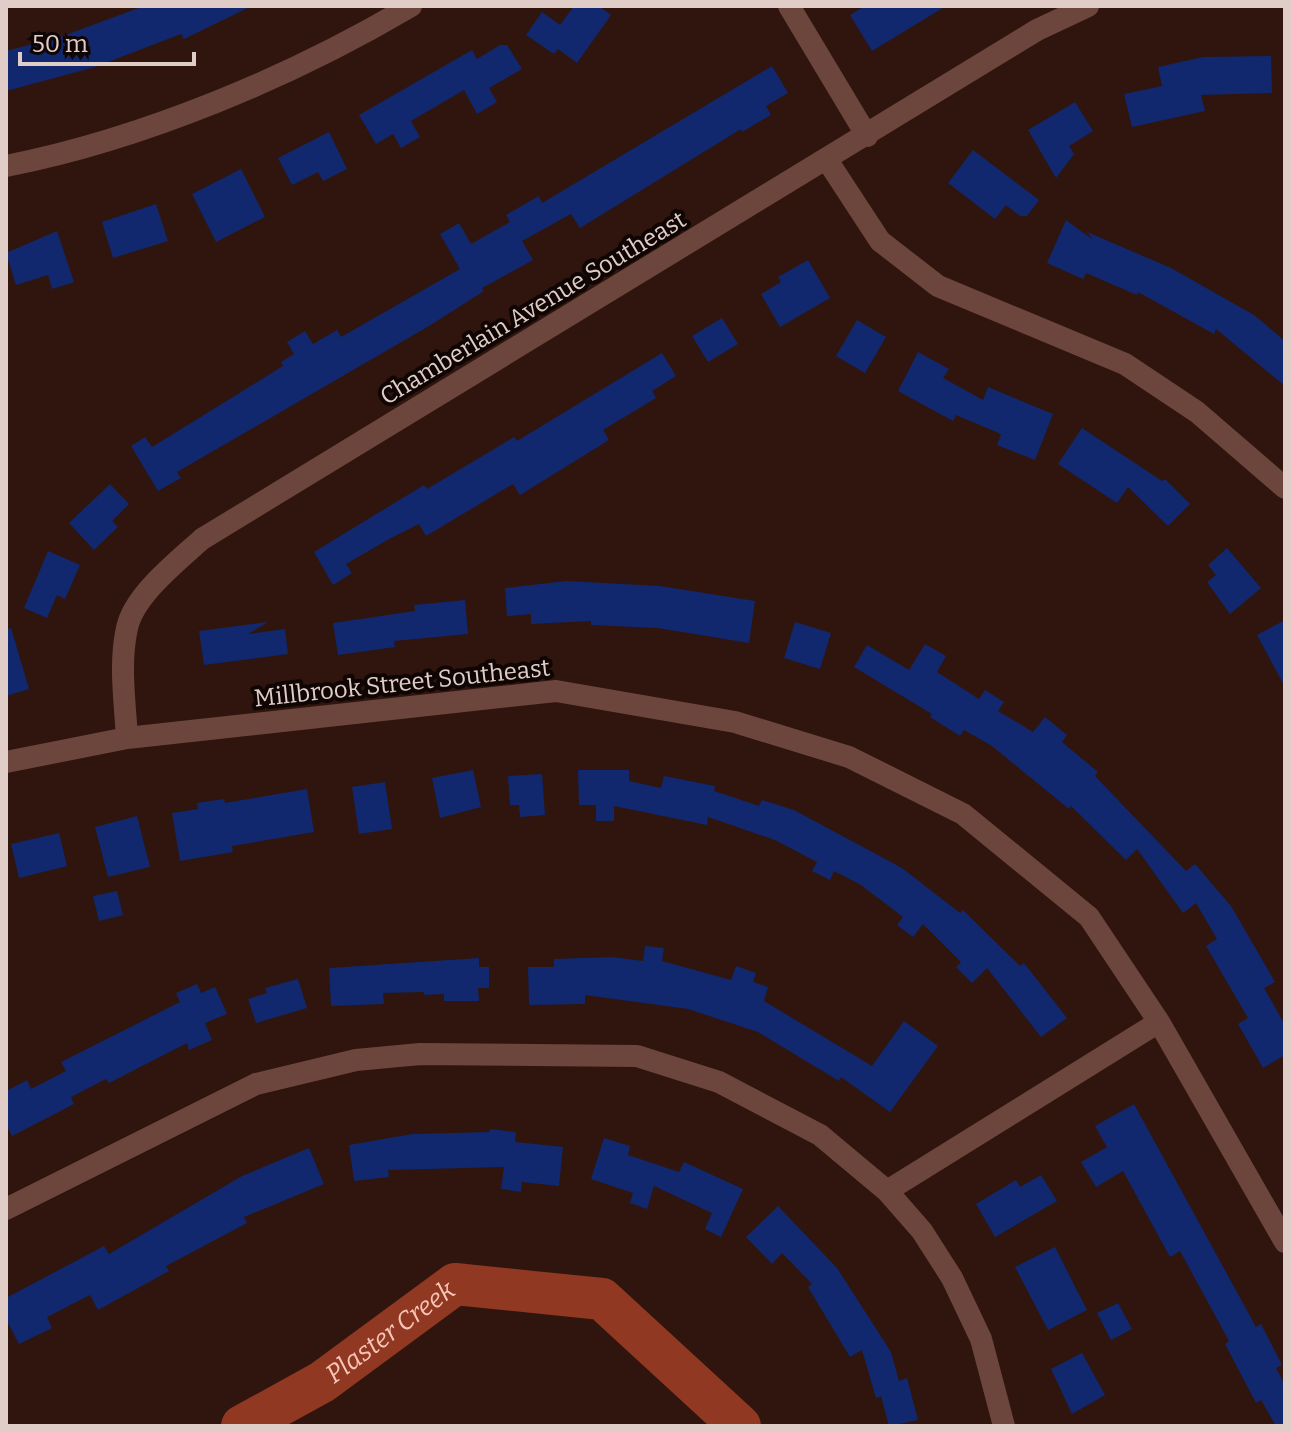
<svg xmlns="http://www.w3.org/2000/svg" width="1291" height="1432" font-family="Bitter,serif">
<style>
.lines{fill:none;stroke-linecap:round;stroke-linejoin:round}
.river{stroke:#903821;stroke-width:42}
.building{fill:#11286e}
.minor{stroke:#6c463c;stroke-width:22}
.labels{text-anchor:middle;stroke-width:8;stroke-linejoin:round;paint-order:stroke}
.street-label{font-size:24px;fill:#e0cdc8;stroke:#0f0503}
.water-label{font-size:26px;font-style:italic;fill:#f8c5b7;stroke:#0f0503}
</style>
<rect width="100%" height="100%" fill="#2f150e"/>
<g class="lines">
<path class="river" id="s1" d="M 242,1426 L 322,1382 L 455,1284 L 602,1299 L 740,1426"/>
</g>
<path class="building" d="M 144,6 L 252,6 L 184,39 L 181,34 L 95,67 L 6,91 L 6,51 L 60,37 Z
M 574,6 L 599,6 L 611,15 L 577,63 L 558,49 L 554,54 L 526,35 L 542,12 L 560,25 Z
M 865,6 L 946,6 L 872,51 L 850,15 Z
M 500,45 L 507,45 L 522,69 L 489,88 L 497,102 L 477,114 L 464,90 L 411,121 L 420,137 L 401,148 L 393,134 L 376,144 L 359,115 L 472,50 L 477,59 Z
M 1271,56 L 1272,93 L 1201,95 L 1205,111 L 1132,127 L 1124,94 L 1162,86 L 1158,67 L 1203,57 Z
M 772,66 L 788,93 L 766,106 L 771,115 L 742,132 L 741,129 L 580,228 L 571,214 L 522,241 L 533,260 L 482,288 L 484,291 L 429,326 L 177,472 L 181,478 L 158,491 L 131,446 L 145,437 L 152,447 L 283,366 L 281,362 L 294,354 L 287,342 L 305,331 L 313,344 L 337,330 L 341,337 L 460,269 L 440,234 L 459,223 L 471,244 L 510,222 L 506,215 L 539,196 L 542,203 Z
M 1075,102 L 1093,131 L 1069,146 L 1074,154 L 1056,178 L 1028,130 Z
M 329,132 L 347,169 L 323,181 L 318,172 L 292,185 L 278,158 Z
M 973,150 L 1039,200 L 1027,216 L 1020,216 L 1006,205 L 995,219 L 948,183 Z
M 241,169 L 265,217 L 216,242 L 192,194 Z
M 156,204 L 168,241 L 113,258 L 102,222 Z
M 1066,220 L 1093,240 L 1087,232 L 1171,268 L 1254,315 L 1285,341 L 1285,386 L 1216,329 L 1214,334 L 1138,292 L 1137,295 L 1086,273 L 1083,279 L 1047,263 Z
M 57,231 L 74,282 L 52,289 L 48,275 L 16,285 L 6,253 Z
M 808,260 L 830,298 L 780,327 L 761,294 L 781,282 L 778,277 Z
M 722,318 L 738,344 L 708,362 L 692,336 Z
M 857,320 L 886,337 L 865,373 L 836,356 Z
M 918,352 L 949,369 L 943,378 L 983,400 L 988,387 L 1053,414 L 1035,460 L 997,445 L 1001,434 L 956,415 L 953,421 L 898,391 Z
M 662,353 L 676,376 L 652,391 L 656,398 L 603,430 L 609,440 L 520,495 L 513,484 L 426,536 L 419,524 L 391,538 L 346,564 L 352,573 L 333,585 L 314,552 L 424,485 L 427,489 L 514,437 L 517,441 Z
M 1082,428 L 1162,481 L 1165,479 L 1190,504 L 1168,526 L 1128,487 L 1117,503 L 1058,464 Z
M 110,484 L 129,504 L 112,521 L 118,527 L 94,550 L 69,523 Z
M 1227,548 L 1261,588 L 1230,614 L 1207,582 L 1216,575 L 1208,565 Z
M 48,551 L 80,565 L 65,599 L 57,595 L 47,618 L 24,608 Z
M 566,581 L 660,586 L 755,601 L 749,643 L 658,628 L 591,625 L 591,621 L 531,624 L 531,614 L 507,616 L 505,588 Z
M 465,600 L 468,634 L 394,641 L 395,647 L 338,655 L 333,623 L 415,611 L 414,605 Z
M 1285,620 L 1285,687 L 1257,635 Z
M 268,622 L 248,634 L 285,629 L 288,654 L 204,665 L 199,631 Z
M 795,622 L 831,633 L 820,669 L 784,658 Z
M 11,628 L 29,689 L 6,696 L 6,629 Z
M 925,644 L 946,656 L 937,672 L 979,699 L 985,690 L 1004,702 L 998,711 L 1033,732 L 1045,717 L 1067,735 L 1062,742 L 1098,772 L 1095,776 L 1186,871 L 1195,864 L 1231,906 L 1275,982 L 1264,988 L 1285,1025 L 1285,1055 L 1263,1068 L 1238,1024 L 1248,1018 L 1206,946 L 1217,939 L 1196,903 L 1183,913 L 1137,849 L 1126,860 L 1071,806 L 1069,809 L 992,746 L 964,730 L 960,736 L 930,717 L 932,714 L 854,667 L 867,645 L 909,670 Z
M 473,770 L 481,807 L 440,818 L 432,778 Z
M 578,770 L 629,770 L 629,781 L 661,788 L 664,776 L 715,786 L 714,791 L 759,806 L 762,800 L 794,810 L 902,868 L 960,913 L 963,910 L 1020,966 L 1024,963 L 1067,1018 L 1041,1037 L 987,968 L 972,983 L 956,967 L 961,962 L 923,924 L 913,937 L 897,925 L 903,917 L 861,885 L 834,871 L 830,880 L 812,871 L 817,862 L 775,840 L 708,817 L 707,825 L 614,806 L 614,821 L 596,821 L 596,805 L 579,805 Z
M 542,774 L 545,815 L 520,817 L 519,805 L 510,805 L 508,776 Z
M 385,782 L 392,829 L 359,834 L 352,787 Z
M 307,789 L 314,832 L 232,846 L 233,852 L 180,861 L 172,813 L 198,809 L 197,803 L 224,799 L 225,803 Z
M 137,816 L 150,867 L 108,877 L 95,827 Z
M 59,833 L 67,866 L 19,878 L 11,844 Z
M 117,891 L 123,915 L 99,921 L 93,896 Z
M 645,946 L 664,948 L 662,961 L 731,980 L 736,966 L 756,973 L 753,982 L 768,987 L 764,1001 L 872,1066 L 904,1021 L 938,1046 L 890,1112 L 841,1077 L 839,1081 L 758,1032 L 688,1009 L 585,995 L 585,1004 L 529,1005 L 528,967 L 554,967 L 554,959 L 612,957 L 643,961 Z
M 479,958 L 479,967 L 489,967 L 489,988 L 478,988 L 479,1001 L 444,1001 L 444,994 L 424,995 L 424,992 L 383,993 L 384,1004 L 331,1006 L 329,968 Z
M 298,979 L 307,1008 L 256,1023 L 248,999 L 267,993 L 265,988 Z
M 197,984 L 201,993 L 215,987 L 227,1014 L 205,1023 L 212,1040 L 189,1050 L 187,1043 L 109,1083 L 106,1079 L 71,1097 L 74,1104 L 12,1136 L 6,1124 L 6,1091 L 27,1080 L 31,1089 L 66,1071 L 61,1062 L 180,1002 L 176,993 Z
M 1134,1104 L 1256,1327 L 1261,1324 L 1282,1365 L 1276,1368 L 1285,1385 L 1285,1426 L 1276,1426 L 1261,1400 L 1256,1403 L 1225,1344 L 1229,1341 L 1180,1251 L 1170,1257 L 1123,1171 L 1096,1187 L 1081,1162 L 1107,1147 L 1095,1126 Z
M 490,1129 L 516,1132 L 515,1142 L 563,1147 L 559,1186 L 522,1182 L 521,1192 L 501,1189 L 504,1167 L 388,1170 L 389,1177 L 354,1181 L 349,1145 L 412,1134 L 489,1132 Z
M 604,1138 L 630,1146 L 628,1155 L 679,1172 L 684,1162 L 743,1189 L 721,1237 L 705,1229 L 712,1213 L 654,1186 L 647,1209 L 630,1203 L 633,1193 L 591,1179 Z
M 309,1148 L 324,1184 L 244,1217 L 247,1223 L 166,1266 L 169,1271 L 98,1310 L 90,1295 L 47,1317 L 52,1328 L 19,1344 L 6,1319 L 6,1298 L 104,1246 L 109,1254 L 242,1176 Z
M 1041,1175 L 1057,1201 L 995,1237 L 976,1204 L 1016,1180 L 1020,1187 Z
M 778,1206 L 837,1268 L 891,1352 L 899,1381 L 907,1378 L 918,1420 L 889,1426 L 881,1396 L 876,1398 L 862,1350 L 850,1357 L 808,1287 L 812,1284 L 782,1253 L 772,1264 L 746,1237 Z
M 1055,1247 L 1087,1310 L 1048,1330 L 1015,1267 Z
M 1118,1303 L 1132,1329 L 1111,1340 L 1097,1313 Z
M 1082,1353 L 1105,1395 L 1072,1414 L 1051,1369 Z"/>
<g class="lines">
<path class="minor" d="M 789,6 L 867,136
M 827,160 L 880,241 L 938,286 L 1125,364 L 1197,412 L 1285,488
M 6,166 C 143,139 291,77 411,6
M 127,738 C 125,702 119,664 127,628 C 134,595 178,561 202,539 L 1037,30 L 1088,6
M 6,762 L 127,738 L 556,691 L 735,722 L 849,757 L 963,814 L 1089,917 L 1159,1022 L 1285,1242
M 887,1191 L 1159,1022
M 6,1209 L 256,1084 L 356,1060 L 420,1054 L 637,1056 L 719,1082 L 820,1135 L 887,1191 L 922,1231 L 952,1278 L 981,1339 L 1004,1426"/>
</g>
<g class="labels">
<g class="street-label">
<text transform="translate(533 308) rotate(-31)" y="8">Chamberlain Avenue Southeast</text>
<text transform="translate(402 683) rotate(-6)" y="8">Millbrook Street Southeast</text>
</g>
<g class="water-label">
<text dy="9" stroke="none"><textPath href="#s1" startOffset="176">Plaster Creek</textPath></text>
</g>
</g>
<rect width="1291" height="1432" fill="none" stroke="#e0cdc8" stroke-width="16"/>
<path d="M20 52v12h174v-12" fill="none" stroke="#e0cdc8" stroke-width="4"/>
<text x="32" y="52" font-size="24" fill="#e0cdc8" stroke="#0f0503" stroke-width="6" paint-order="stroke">50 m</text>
</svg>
